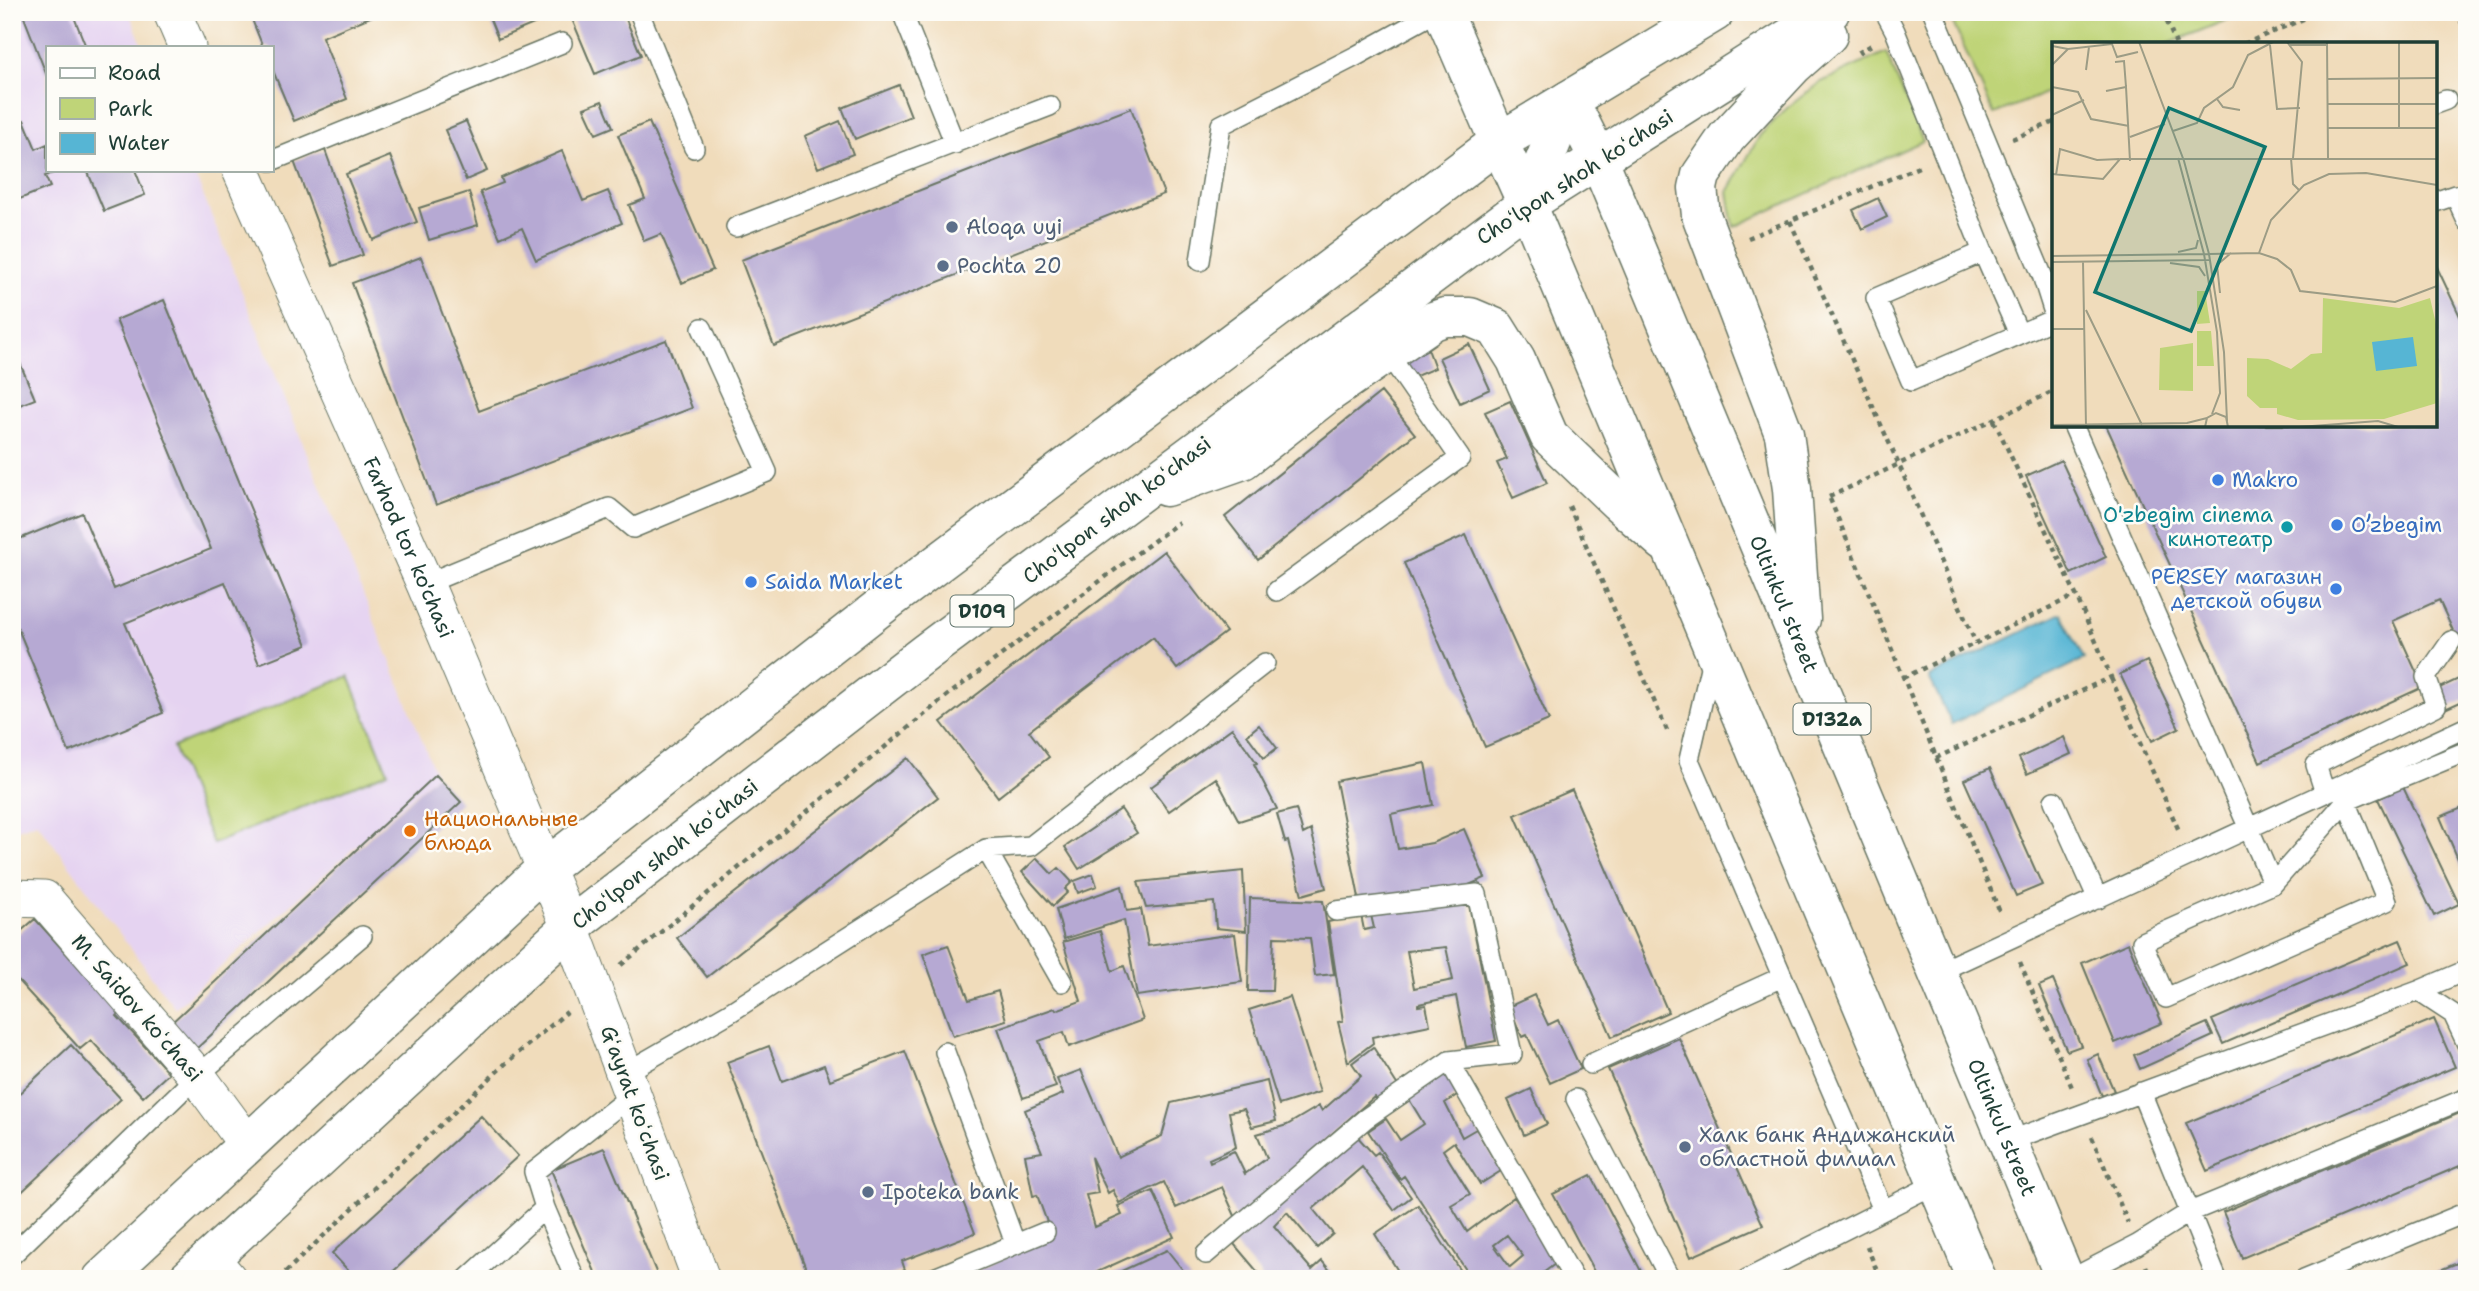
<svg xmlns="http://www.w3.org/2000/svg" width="2479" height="1291" font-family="'Shantell Sans',sans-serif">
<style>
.built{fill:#e5d3f1}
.green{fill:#bfd478;stroke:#6f8856;stroke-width:2}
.water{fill:#56b5d4;stroke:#3a7984;stroke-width:2}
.building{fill:#b6a9d3;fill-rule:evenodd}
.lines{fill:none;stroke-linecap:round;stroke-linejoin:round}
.service-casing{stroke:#687563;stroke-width:22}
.minor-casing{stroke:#687563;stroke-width:39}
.tertiary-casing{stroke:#687563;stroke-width:41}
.primary-casing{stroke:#687563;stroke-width:41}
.path{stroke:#687563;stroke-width:4.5;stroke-dasharray:5 5;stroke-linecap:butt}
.service{stroke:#fff;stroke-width:19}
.minor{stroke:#fff;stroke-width:37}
.tertiary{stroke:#fff;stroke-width:38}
.primary{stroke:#fff;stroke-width:38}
.service-dot{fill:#5c6f8a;stroke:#fdfcf7;stroke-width:2.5}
.shop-dot{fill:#3f7fe0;stroke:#fdfcf7;stroke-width:2.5}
.culture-dot{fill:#0f9aa8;stroke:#fdfcf7;stroke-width:2.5}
.food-dot{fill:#e8710a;stroke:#fdfcf7;stroke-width:2.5}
.labels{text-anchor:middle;stroke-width:5;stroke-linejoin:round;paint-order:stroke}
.shield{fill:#fdfcf7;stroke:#62766e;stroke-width:2}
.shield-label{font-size:19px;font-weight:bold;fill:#1f3d34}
.street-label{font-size:21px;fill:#1f3d34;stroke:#fdfcf7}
.service-label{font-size:21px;fill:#4e5e75;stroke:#fdfcf7;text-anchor:start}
.shop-label{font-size:21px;fill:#366cbe;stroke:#fdfcf7;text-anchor:start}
.culture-label{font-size:21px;fill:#0d838f;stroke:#fdfcf7;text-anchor:end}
.food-label{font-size:21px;fill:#c56008;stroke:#fdfcf7;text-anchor:start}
.inset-road{fill:none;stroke:#9c9c85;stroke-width:2}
.view{fill:#0f766e;fill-opacity:0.15;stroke:#0f766e;stroke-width:3.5}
.inset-edge{fill:none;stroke:#1f3d34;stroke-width:3.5}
</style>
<rect width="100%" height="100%" fill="#fdfcf7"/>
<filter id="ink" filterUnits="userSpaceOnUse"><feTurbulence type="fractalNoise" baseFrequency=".0143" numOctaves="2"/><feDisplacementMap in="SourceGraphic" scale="14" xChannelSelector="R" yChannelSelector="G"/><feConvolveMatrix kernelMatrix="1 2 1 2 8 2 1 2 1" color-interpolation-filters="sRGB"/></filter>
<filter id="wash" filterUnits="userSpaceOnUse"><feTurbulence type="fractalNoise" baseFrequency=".00686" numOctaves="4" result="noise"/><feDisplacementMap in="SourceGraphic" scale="28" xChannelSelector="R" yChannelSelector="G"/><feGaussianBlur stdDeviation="1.57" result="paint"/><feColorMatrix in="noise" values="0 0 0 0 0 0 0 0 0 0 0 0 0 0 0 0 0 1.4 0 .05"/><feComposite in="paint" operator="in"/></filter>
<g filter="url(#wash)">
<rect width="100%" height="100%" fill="#f0dcbb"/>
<path class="built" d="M 12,12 L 129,12 L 143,47 L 47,47 L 47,170 L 193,170 L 436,775 L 175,1008 L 37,822 L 12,831 Z"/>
<path class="green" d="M 1967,12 L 2246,12 L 2168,44 L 2054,44 L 2054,90 L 1994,114 L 1952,21 Z
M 1886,52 L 1923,141 L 1734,227 L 1728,192 L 1760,135 L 1787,108 L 1819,83 Z
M 349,676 L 388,772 L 213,844 L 173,747 Z"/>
<path class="water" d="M 2061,613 L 2084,659 L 1952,724 L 1929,677 Z"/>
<g id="blocks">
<path class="building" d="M 22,12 L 72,12 L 86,47 L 47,47 L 47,76 Z
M 249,12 L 382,12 L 322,37 L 347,99 L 294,121 L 271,66 L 271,47 L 263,47 Z
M 487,12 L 551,12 L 553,16 L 498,39 Z
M 569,12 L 623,12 L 641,55 L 595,74 Z
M 1162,12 L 1187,12 L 1166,21 Z
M 899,85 L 911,116 L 855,139 L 842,108 Z
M 602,101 L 613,127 L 596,134 L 584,108 Z
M 1131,108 L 1164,194 L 774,346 L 741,260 Z
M 24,120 L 36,149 L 47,144 L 47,170 L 61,170 L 45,176 L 50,187 L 12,202 L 12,125 Z
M 466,121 L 487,171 L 466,180 L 445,130 Z
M 840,121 L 853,154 L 818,168 L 805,136 Z
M 649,122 L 713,270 L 682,283 L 661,234 L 644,241 L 629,205 L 645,199 L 618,135 Z
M 325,150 L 363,255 L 333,266 L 294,161 Z
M 562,151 L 583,201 L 608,191 L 622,223 L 536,260 L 522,228 L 500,238 L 480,192 L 503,183 L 501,178 Z
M 390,156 L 417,222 L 373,240 L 346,174 Z
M 87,170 L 135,170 L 145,195 L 104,211 Z
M 469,192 L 478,225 L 429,240 L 419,208 Z
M 1878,198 L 1887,217 L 1862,229 L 1853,210 Z
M 421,257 L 479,411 L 666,340 L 692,408 L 436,505 L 352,283 Z
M 2435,263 L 2467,331 L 2467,661 L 2439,600 L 2393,621 L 2423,687 L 2260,762 L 2106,425 L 2435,425 Z
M 164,300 L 307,645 L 259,664 L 225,582 L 125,623 L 163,713 L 69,752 L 12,614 L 12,542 L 82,513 L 114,589 L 211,549 L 116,320 Z
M 12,344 L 35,399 L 12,408 Z
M 1469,344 L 1490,389 L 1460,403 L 1439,358 Z
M 1428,349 L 1435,368 L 1409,379 L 1401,361 Z
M 1381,392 L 1415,434 L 1258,560 L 1225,517 Z
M 1510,401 L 1547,483 L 1513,498 L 1497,463 L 1507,459 L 1485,412 Z
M 2061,460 L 2106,557 L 2071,574 L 2026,476 Z
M 1466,535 L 1549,720 L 1485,747 L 1404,563 Z
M 1164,551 L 1226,632 L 1177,669 L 1153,637 L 1029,731 L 1049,757 L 998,797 L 941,722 Z
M 2147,661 L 2179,728 L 2152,741 L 2120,674 Z
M 2467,675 L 2467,699 L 2445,709 L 2435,690 Z
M 1259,725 L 1277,748 L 1264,758 L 1247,735 Z
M 1232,728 L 1257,763 L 1254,764 L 1277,809 L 1239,821 L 1216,778 L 1169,811 L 1151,787 Z
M 2064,737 L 2071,754 L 2027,774 L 2019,758 Z
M 908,758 L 938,797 L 707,977 L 677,938 Z
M 1425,763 L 1433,805 L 1391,814 L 1398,849 L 1432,843 L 1464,829 L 1485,878 L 1453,892 L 1360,903 L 1336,781 Z
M 1990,768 L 2042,885 L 2016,896 L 1964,780 Z
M 436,775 L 461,802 L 195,1050 L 170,1024 Z
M 2403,787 L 2459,904 L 2434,916 L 2378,799 Z
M 1572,790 L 1668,1012 L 1612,1037 L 1515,815 Z
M 2467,806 L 2467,880 L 2440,817 Z
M 1121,809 L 1137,833 L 1079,869 L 1065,847 Z
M 1296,809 L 1303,834 L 1311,830 L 1326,888 L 1302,895 L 1288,841 L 1285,842 L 1277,814 Z
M 1037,858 L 1052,874 L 1059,868 L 1072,882 L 1065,889 L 1068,892 L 1053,906 L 1022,872 Z
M 1243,871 L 1246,931 L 1216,928 L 1214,902 L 1146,908 L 1138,882 Z
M 1093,874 L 1097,886 L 1078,893 L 1074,881 Z
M 1122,886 L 1127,911 L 1141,909 L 1148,946 L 1235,934 L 1242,982 L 1137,996 L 1124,920 L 1064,939 L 1056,909 Z
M 1250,898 L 1323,901 L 1334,974 L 1315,976 L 1310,938 L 1274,937 L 1272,991 L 1248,991 Z
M 1468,900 L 1496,1041 L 1466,1047 L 1456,996 L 1418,1004 L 1418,1006 L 1426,1005 L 1430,1025 L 1372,1037 L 1373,1043 L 1348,1062 L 1338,1022 L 1343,1021 L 1328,922 L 1361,915 L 1364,930 L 1374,928 L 1370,911 ZM 1446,947 L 1453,980 L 1414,988 L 1407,951 Z
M 35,919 L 120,1013 L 117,1016 L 169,1073 L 143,1097 L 91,1040 L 80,1049 L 12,974 L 12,939 Z
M 1100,931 L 1112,971 L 1124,966 L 1143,1020 L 1069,1047 L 1064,1032 L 1039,1041 L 1056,1087 L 1023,1098 L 998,1028 L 1055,1008 L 1056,1010 L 1081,1001 L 1063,942 Z
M 2400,940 L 2410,963 L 2223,1044 L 2212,1020 Z
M 2128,943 L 2162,1023 L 2115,1043 L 2082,963 Z
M 948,945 L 969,1000 L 998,991 L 1006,1020 L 953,1036 L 923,954 Z
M 2053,980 L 2081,1046 L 2067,1051 L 2039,986 Z
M 1534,995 L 1548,1025 L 1558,1020 L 1581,1069 L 1550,1083 L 1527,1035 L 1522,1037 L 1508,1007 Z
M 1290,997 L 1320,1092 L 1279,1105 L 1249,1010 Z
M 2434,1019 L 2455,1067 L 2207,1171 L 2186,1123 Z
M 2207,1023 L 2213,1036 L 2140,1069 L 2134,1055 Z
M 1679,1038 L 1763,1225 L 1691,1257 L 1608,1069 Z
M 71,1045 L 121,1099 L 12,1201 L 12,1100 Z
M 769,1046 L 782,1081 L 824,1065 L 830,1080 L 905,1051 L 975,1233 L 902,1261 L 905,1270 L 881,1279 L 810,1279 L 727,1062 Z
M 1373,1047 L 1398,1086 L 1378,1103 L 1374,1097 L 1236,1218 L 1222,1187 L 1176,1208 L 1164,1182 L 1119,1203 L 1113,1190 L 1108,1193 L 1091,1157 L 1098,1193 L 1086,1195 L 1095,1227 L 1122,1215 L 1118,1206 L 1153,1191 L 1174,1237 L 1082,1279 L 958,1279 L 1052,1236 L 1037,1195 L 1033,1196 L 1025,1155 L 1042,1152 L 1025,1110 L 1063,1094 L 1057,1079 L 1081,1070 L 1118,1157 L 1162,1136 L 1171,1103 L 1267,1081 L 1276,1121 L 1252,1127 L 1244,1109 L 1229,1112 L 1236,1147 L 1209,1159 L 1210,1162 L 1234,1151 L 1245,1174 L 1267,1158 L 1257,1134 L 1287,1125 L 1319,1106 L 1322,1111 L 1361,1076 L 1352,1063 Z
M 2098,1054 L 2114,1091 L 2102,1096 L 2087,1059 Z
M 1446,1073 L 1460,1093 L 1445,1103 L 1462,1137 L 1476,1129 L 1501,1171 L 1480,1184 L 1454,1142 L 1443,1150 L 1470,1194 L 1451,1205 L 1467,1232 L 1514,1197 L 1529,1218 L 1555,1264 L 1535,1279 L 1472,1279 L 1404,1176 L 1400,1179 L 1368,1131 L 1386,1119 L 1400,1140 L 1424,1124 L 1407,1096 ZM 1507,1235 L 1523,1256 L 1510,1267 L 1494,1245 Z
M 1531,1089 L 1547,1124 L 1524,1135 L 1508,1100 Z
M 2467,1110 L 2467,1163 L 2242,1258 L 2223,1212 Z
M 481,1116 L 518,1156 L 385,1279 L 356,1279 L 332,1253 Z
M 1356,1135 L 1374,1155 L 1378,1152 L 1411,1197 L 1394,1210 L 1362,1167 L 1313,1209 L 1333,1234 L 1317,1248 L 1287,1212 L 1274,1226 L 1312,1270 L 1322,1261 L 1337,1279 L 1260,1279 L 1262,1277 L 1234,1244 L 1278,1201 Z
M 604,1148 L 659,1279 L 598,1279 L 551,1170 Z
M 1591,1175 L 1643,1275 L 1635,1279 L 1598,1279 L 1553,1194 Z
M 1418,1205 L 1461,1271 L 1467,1279 L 1403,1279 L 1375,1234 Z
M 1167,1250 L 1190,1279 L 1104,1279 Z
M 2467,1259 L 2467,1279 L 2418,1279 Z"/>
</g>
</g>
<g filter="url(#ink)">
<use href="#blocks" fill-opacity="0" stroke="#687563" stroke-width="2"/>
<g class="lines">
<defs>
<path id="service" d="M 639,12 L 694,148
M 902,12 L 955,144
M 1885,12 L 1895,31 L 1983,252
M 1933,12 L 2042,275 L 2054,313
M 2435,104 L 2446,100
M 271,161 L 562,43
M 2435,202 L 2455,195 L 2467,221
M 736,227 L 1050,106
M 1200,261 L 1221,125 L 1356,56 L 1436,12
M 2019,334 L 1983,252 L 1876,298 L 1911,381 L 2054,319
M 2073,425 L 2273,884 L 2142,942 L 2166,998 L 2387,901 L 2346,801 L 2467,751
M 425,584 L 609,508 L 633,528 L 767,472 L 702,328
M 1277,591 L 1460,458 L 1393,361 L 1398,347
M 1712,659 L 1689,760 L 1883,1210
M 2325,793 L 2316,765 L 2436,706 L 2426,677 L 2451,641
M 2054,801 L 2098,899
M 986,849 L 1031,846 L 1265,663
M 2273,884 L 2346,801
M 1336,911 L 1477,894 L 1512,1054 L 1449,1061 L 1574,1279
M 1938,972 L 2467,727
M 2418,991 L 2467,970
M 945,1052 L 1015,1243
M 1591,1064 L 1782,977
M 625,1073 L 729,1013 L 986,849 L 1062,982
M 2141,1092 L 2217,1279
M 1576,1099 L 1670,1279
M 2009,1141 L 2418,991 L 2453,1014 L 2467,1044
M 545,1208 L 575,1279
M 1206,1254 L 1365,1119 L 1449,1061
M 12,1255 L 197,1076 L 362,936
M 467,1279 L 545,1208 L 534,1172 L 632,1095
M 932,1279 L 1045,1232
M 1747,1279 L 1937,1183
M 2071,1279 L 2137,1245 L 2190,1212 L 2467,1098
M 2304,1279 L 2467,1212"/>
<g id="minor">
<path d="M 172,12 L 187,47"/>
<path id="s1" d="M 241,170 L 425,584 L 570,927 L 701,1279"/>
<path d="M 12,898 L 44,899 L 197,1076 L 247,1144"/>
<path d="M 210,1258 L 228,1279"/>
</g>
<path id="tertiary" d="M 1443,12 L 1499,142"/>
<g id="primary">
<path id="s2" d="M 1569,100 L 1599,160 L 2065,1279"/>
<path d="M 1499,142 L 1527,204 L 1977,1279"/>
<path d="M 1527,204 L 1569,100"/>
<path d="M 1166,487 L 1243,460 L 1327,394 L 1433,321 L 1445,317 L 1470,317 L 1496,328 L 1516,360 L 1549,436 L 1618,502 L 1664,542"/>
<path d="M 1801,619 L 1792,489 L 1784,434 L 1701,215 L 1698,188 L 1701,175 L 1727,137 L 1793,66 L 1828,35"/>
<path d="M 102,1279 L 545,869 L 889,600 L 1499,142 L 1715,12"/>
<path d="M 188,1279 L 570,927 L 925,653 L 1527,204 L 1830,12"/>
</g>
</defs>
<use href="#service" class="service-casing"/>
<use href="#minor" class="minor-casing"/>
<use href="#tertiary" class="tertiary-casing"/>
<use href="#primary" class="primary-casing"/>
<path class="path" d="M 2163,12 L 2176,44
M 2456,12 L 2467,33
M 2244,44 L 2320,12
M 1858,53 L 1875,43
M 2012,139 L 2054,122
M 1790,221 L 1899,465 L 1976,644
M 1748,238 L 1921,166
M 1829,497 L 2054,391
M 1830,499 L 2001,915
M 1569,506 L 1669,735
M 1903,678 L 2076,595 L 1993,418
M 2111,678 L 2180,833
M 1936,758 L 2111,677 L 2076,595
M 2020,962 L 2073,1090
M 621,965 L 948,695 L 1179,522
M 2092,1137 L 2128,1223
M 1867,1246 L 1880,1279
M 2146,1266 L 2151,1279
M 278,1279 L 505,1064 L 567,1012"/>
<use href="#service" class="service"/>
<use href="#minor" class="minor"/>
<use href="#tertiary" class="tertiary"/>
<use href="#primary" class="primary"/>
</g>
</g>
<g class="service-dot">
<circle cx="952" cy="227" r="7"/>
<circle cx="943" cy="266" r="7"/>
<circle cx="1685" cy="1147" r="7"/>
<circle cx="868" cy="1192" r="7"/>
</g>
<g class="shop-dot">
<circle cx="2218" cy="480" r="7"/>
<circle cx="2337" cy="525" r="7"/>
<circle cx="751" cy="582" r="7"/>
<circle cx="2336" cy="589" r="7"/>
</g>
<circle class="culture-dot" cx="2287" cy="527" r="7"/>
<circle class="food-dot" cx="410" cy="831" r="7"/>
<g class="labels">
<g class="shield">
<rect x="950.5" y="595.5" width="63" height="31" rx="5"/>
<rect x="1793.5" y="703.5" width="77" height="31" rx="5"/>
</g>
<g class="shield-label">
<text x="982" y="618">D109</text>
<text x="1832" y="726">D132a</text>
</g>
<g class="street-label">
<text transform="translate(1575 177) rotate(-33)" y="7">Choʻlpon shoh koʻchasi</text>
<text transform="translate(1117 510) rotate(-37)" y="7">Choʻlpon shoh koʻchasi</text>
<text dy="7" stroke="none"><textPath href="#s1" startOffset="413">Farhod tor ko'chasi</textPath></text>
<text dy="7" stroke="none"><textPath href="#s2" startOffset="548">Oltinkul street</textPath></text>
<text transform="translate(665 854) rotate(-38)" y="7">Choʻlpon shoh koʻchasi</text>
<text transform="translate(137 1008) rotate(49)" y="7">M. Saidov koʻchasi</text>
<text transform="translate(635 1103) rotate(70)" y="7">Gʻayrat koʻchasi</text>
<text dy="7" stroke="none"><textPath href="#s2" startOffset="1115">Oltinkul street</textPath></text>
</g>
<g class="service-label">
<text x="966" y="234">Aloqa uyi</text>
<text x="957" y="273">Pochta 20</text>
<text x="1699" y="1142">Халк банк Андижанский<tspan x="1699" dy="24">областной филиал</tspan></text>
<text x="882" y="1199">Ipoteka bank</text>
</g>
<g class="shop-label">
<text x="2232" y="487">Makro</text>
<text x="2351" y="532">O’zbegim</text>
<text x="2322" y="584" text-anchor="end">PERSEY магазин<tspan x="2322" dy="24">детской обуви</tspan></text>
<text x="765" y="589">Saida Market</text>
</g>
<g class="culture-label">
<text x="2273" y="522">O'zbegim cinema<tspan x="2273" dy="24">кинотеатр</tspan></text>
</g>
<g class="food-label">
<text x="424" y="826">Национальные<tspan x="424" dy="24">блюда</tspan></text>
</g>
</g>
<g transform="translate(2052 42)">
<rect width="385" height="385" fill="#f0dcbb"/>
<path d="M 145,249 L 153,249 L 158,281 L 145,282 ZM 271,256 L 347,266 L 378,256 L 385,286 L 385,361 L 332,377 L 246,378 L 225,372 L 225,366 L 208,366 L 195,354 L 195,316 L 216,317 L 239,327 L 259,312 L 270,311 ZM 145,289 L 159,289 L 162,324 L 145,324 ZM 141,301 L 141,349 L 107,348 L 108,306 Z" fill="#bfd478"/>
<path d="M 361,295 L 365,324 L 324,329 L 320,300 Z" fill="#56b5d4"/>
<path class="inset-road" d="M 87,0 L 132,119 L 157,212 L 172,310 L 175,379M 235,0 L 250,20 L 241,116M 275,0 L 276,116M 347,0 L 347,86M 218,3 L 225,67 L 248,66M 237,3 L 275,3M 0,4 L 16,7 L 60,2 L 65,15 L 86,10M 63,20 L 72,19 L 74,45M 0,23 L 16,7M 34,28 L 37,5M 276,37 L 385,36M 0,45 L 26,50 L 39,77 L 77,84M 54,49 L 74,45 L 78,119M 165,57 L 171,65 L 188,68M 276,62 L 385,62M 0,73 L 32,58M 276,86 L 385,86M 121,89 L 145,81 L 152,66 L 181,45 L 196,13 L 221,0M 78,95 L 113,82M 126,116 L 152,212 L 165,290 L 168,351 L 160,372M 239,116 L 241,142 L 247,148M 0,132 L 51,137 L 68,117 L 385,117M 4,133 L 8,107 L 45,118 L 67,117M 126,210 L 144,206 L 146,198M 207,211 L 219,178 L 252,143 L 277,132 L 314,131 L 385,143M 157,212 L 207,211 L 225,217 L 239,228 L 248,249 L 343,260 L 385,244M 0,214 L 157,212M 0,220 L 157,218M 31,220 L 34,385M 118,221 L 147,225 L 153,234M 168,251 L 165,223 L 179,211M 34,268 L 90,383M 0,287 L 33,287M 0,383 L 135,381 L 155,376M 153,385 L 155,376 L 164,371 L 174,375 L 176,385M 247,385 L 326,379 L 346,385"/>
<path class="view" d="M 117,66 L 213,105 L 139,289 L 43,250 Z"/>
<rect width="385" height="385" class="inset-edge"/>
</g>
<rect width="2479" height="1291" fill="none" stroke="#fdfcf7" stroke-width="42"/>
<rect x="46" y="46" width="228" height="126" fill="#fdfcf7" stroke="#a4b0a9" stroke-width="2"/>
<rect x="60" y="68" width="35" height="10" fill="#ffffff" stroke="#a4b0a9" stroke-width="2"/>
<text x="108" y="80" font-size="21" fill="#1f3d34">Road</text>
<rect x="60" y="98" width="35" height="21" fill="#bfd478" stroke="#a4b0a9" stroke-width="2"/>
<text x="108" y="116" font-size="21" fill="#1f3d34">Park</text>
<rect x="60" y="133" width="35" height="21" fill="#56b5d4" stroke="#a4b0a9" stroke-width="2"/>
<text x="108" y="150" font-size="21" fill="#1f3d34">Water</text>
</svg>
